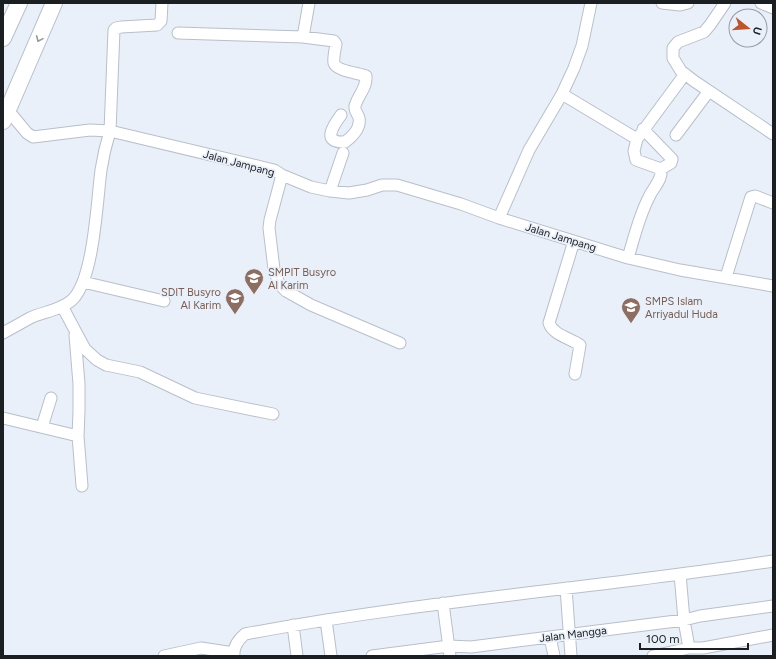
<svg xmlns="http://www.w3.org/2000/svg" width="776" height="659" font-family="Figtree,sans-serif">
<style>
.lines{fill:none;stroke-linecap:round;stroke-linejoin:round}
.minor-casing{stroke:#b9bfc9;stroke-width:13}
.highway-casing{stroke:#b9bfc9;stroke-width:18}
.minor{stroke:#fff;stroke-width:11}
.highway{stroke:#fff;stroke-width:16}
.oneway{stroke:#999a9c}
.labels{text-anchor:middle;stroke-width:3.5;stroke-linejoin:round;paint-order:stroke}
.street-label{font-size:11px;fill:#1c1f22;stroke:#eaf0fa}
.education-label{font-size:11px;fill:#785e54;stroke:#eaf0fa;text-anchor:start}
</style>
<rect width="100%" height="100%" fill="#eaf0fa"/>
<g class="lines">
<defs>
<path id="minor" d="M 662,3 L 680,5 L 688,3
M 725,3 L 710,25 L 704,32 L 678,42 L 673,48 L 673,58 L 681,71 L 694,81 L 773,134
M 761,3 L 773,8
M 178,33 L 303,37 L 334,41 L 336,44 C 335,50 333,58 334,63 C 336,71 359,73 366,76 C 367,88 358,95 355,106 C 354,111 358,114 359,118 C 361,128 352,137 345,142 C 321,143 333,126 341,115
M 303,37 L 309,3
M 562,94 L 637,139
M 12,115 L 27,133 L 33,137 L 90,130 L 110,131 L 114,30 L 116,28 L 121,27 L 157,25 L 161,21 L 162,3
M 643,129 L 672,159 L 671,163 L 661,169
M 676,135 L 709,91
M 282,175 L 270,220 L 269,228 L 274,269 L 279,284 L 286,291 L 311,305 L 400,343
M 330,191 L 343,153
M 499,218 L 529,150 L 562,94 L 574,68 L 582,46 L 591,3
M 574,241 L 549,323 C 553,335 570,338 580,345 L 575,374
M 628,258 C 634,238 639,216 649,197 C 653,188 663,179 661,169 L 636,160 L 634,151 L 637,139 L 685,74
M 726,277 L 751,197 L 755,196 L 773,203
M 83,282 L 164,301
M 62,306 L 85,349 L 97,360 L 106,365 L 140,372 L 195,398 L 273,414
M 3,333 C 12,328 21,323 30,318 C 43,312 61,310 72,300 C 94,280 97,200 101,170 C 103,157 106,144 110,131 L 274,170 L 282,175 L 311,187 L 330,191 L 349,193 L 367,190 L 382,185 L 397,185 L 461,204 L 499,218 L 628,258 L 680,270 L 773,286
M 75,335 L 79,384 L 79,411 L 78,436 L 82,486
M 3,418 L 78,436
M 42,427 L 51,398
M 680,574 L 684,620 L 689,648
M 566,588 L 571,656
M 443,603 L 450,656
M 326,620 L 331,656
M 293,625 L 297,656
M 550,637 L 554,656
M 164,656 L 201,648 L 234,653
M 234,656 C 233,647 239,639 245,634 C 420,601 597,588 773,561
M 372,656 L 449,646 L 471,647 L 684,620 L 700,616 L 773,606
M 653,656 L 689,648 L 703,648 L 773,635"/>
<path id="highway" d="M 3,38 L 19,3
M 3,121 L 54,3"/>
</defs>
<use href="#minor" class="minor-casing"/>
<use href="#highway" class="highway-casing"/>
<use href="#minor" class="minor"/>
<use href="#highway" class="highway"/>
</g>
<defs><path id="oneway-chevron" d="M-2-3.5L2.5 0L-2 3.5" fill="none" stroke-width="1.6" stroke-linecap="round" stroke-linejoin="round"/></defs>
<use class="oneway" href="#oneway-chevron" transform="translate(39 39) rotate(114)"/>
<defs>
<symbol id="school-pin" viewBox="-11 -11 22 30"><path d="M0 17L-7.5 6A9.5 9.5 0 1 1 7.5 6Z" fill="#8d6e63" stroke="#eaf0fa"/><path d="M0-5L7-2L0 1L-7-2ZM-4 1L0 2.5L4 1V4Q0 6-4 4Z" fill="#fff"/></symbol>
</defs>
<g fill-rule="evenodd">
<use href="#school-pin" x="243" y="267" width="22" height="30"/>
<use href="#school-pin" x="224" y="287" width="22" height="30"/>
<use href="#school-pin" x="620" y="296" width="22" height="30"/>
</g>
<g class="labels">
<g class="street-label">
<text transform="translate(239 163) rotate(15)" y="4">Jalan Jampang</text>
<text transform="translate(561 237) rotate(17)" y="4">Jalan Jampang</text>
<text transform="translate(573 634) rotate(-7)" y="4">Jalan Mangga</text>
</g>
<g class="education-label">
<text x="268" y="276">SMPIT Busyro<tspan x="268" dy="13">Al Karim</tspan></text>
<text x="221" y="296" text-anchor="end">SDIT Busyro<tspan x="221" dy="13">Al Karim</tspan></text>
<text x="645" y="305">SMPS Islam<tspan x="645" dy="13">Arriyadul Huda</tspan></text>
</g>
</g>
<rect width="776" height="659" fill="none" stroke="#1c1f22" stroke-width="8"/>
<g transform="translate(748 28) rotate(107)"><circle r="19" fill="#eaf0fa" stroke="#989ca4"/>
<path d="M0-3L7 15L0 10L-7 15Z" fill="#bc552d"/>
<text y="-6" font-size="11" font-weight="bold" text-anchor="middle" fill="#1c1f22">U</text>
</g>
<path d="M640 643v6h108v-6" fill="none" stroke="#1c1f22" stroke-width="2"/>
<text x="646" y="643" font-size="12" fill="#1c1f22" stroke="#eaf0fa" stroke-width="3" paint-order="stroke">100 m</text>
</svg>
